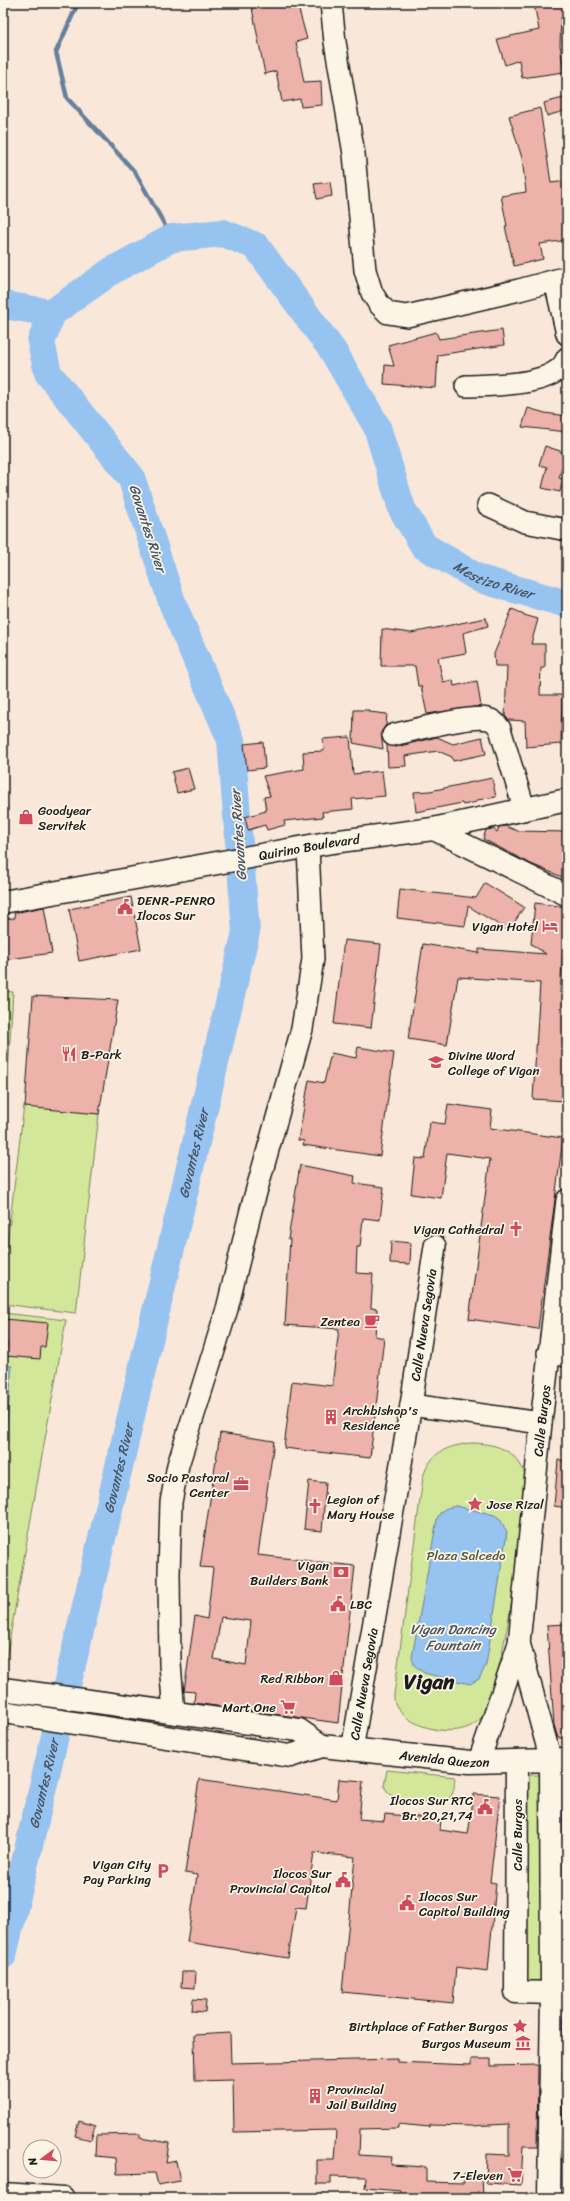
<svg xmlns="http://www.w3.org/2000/svg" width="570" height="2201" font-family="Sriracha,sans-serif">
<style>
.green{fill:#d3e79b;stroke:#78825c}
.water{fill:#97c3f1;stroke:#66809c}
.lines{fill:none;stroke-linecap:round;stroke-linejoin:round}
.stream{stroke:#66809c;stroke-width:4.5}
.river{stroke:#97c3f1;stroke-width:28}
.building{fill:#edb2aa;stroke:#1c1c1c;fill-rule:evenodd}
.minor-casing{stroke:#1c1c1c;stroke-width:24}
.major-casing{stroke:#1c1c1c;stroke-width:25}
.minor{stroke:#fcf5e5;stroke-width:21}
.major{stroke:#fcf5e5;stroke-width:22}
.labels{text-anchor:middle;stroke-width:3.5;stroke-linejoin:round;paint-order:stroke}
.poi-label{font-size:13px;fill:#1c1c1c;stroke:#fcf5e5;text-anchor:end}
.street-label{font-size:13px;fill:#1c1c1c;stroke:#fcf5e5}
.park-label{font-size:13px;fill:#535942;stroke:#fcf5e5}
.water-label{font-size:14px;font-style:italic;fill:#475667;stroke:#fcf5e5}
.town-label{font-size:21px;font-weight:bold;fill:#1c1c1c;stroke:#fcf5e5}
</style>
<rect width="100%" height="100%" fill="#f9e8d9"/>
<filter id="ink" filterUnits="userSpaceOnUse"><feTurbulence type="fractalNoise" baseFrequency=".025" numOctaves="2"/><feDisplacementMap in="SourceGraphic" scale="8" xChannelSelector="R" yChannelSelector="G"/><feConvolveMatrix kernelMatrix="1 2 1 2 8 2 1 2 1" color-interpolation-filters="sRGB"/></filter>
<g filter="url(#ink)">
<path class="green" d="M 3,991 L 13,992 L 3,1150 Z
M 24,1105 L 99,1114 L 76,1313 L 3,1304 L 3,1278 Z
M 3,1313 L 66,1320 L 4,1671 L 3,1671 Z
M 470,1443 C 492,1443 515,1448 524,1472 C 530,1486 524,1508 522,1523 C 517,1571 510,1619 499,1666 C 495,1683 491,1700 483,1715 C 467,1742 410,1731 396,1706 C 394,1703 394,1698 394,1695 L 423,1477 C 431,1452 445,1447 470,1443 Z
M 387,1770 L 455,1777 C 454,1783 455,1791 451,1796 C 443,1808 409,1799 395,1798 L 389,1794 L 384,1786 Z
M 525,1775 L 540,1775 L 541,1981 L 525,1981 Z"/>
<path class="water" d="M 3,1365 L 12,1366 L 3,1469 Z
M 456,1506 L 495,1515 L 500,1519 L 507,1532 L 486,1665 L 479,1679 L 470,1684 L 424,1673 L 414,1665 L 412,1657 L 437,1519 C 441,1509 445,1508 456,1506 Z"/>
<g class="lines">
<path class="stream" d="M 78,3 L 56,52 L 67,98 L 135,172 L 172,238"/>
<g class="river">
<path d="M 3,305 L 52,313"/>
<path id="s1" d="M 3,1955 L 246,932 L 231,740 L 173,605 L 131,477 L 48,373 L 41,342 L 52,313 L 113,270 L 172,238 L 223,233 L 256,246 L 333,351 L 377,427 L 402,509 L 424,546 L 480,579 L 567,604"/>
</g>
</g>
<path class="building" d="M 251,3 L 297,3 L 307,39 L 296,42 L 304,82 L 321,81 L 322,105 L 301,107 L 300,99 L 282,102 L 276,71 L 265,74 Z
M 534,3 L 565,3 L 567,16 L 561,18 L 560,45 L 564,72 L 522,78 L 519,60 L 505,65 L 497,39 L 539,30 Z
M 567,97 L 567,110 L 547,116 L 544,103 Z
M 540,108 L 551,183 L 567,181 L 567,240 L 540,244 L 543,259 L 514,266 L 505,226 L 507,226 L 501,196 L 526,192 L 522,158 L 509,116 Z
M 330,182 L 332,196 L 317,199 L 314,184 Z
M 502,330 L 504,345 L 438,355 L 436,388 L 384,384 L 385,365 L 394,366 L 388,345 L 436,332 L 439,339 Z
M 528,408 L 545,413 L 567,416 L 567,432 L 522,427 Z
M 545,446 L 566,453 L 559,478 L 563,479 L 560,492 L 542,488 L 547,467 L 539,465 Z
M 512,609 L 524,614 L 524,615 L 538,619 L 531,644 L 545,644 L 545,668 L 541,668 L 540,695 L 562,695 L 561,744 L 526,747 L 525,721 L 509,720 L 505,716 L 507,666 L 495,666 L 494,654 Z
M 486,618 L 488,626 L 463,633 L 466,653 L 438,658 L 443,682 L 453,680 L 454,686 L 477,681 L 481,706 L 427,714 L 421,686 L 418,686 L 415,666 L 381,666 L 382,629 L 411,633 Z
M 354,710 L 369,710 L 369,712 L 387,714 L 386,725 L 381,732 L 383,749 L 353,743 Z
M 350,737 L 353,774 L 382,771 L 385,796 L 352,799 L 353,809 L 322,812 L 323,817 L 284,821 L 285,825 L 267,830 L 265,825 L 248,830 L 245,817 L 266,811 L 264,797 L 270,796 L 263,776 L 304,769 L 303,752 L 324,751 L 323,739 Z
M 437,737 L 453,744 L 482,737 L 486,754 L 453,761 L 452,757 L 438,751 L 405,756 L 406,766 L 388,767 L 387,745 L 396,747 Z
M 263,742 L 265,768 L 247,770 L 244,744 Z
M 188,768 L 194,789 L 177,793 L 172,772 Z
M 492,778 L 496,797 L 477,800 L 477,802 L 463,805 L 462,803 L 416,812 L 414,792 L 430,791 Z
M 505,826 L 518,831 L 567,832 L 567,879 L 531,864 L 483,839 L 486,830 L 493,829 L 497,832 L 499,827 Z
M 485,883 L 524,907 L 509,931 L 468,906 L 465,926 L 397,918 L 400,889 L 476,898 Z
M 131,897 L 141,949 L 79,961 L 69,909 Z
M 535,903 L 567,907 L 567,950 L 563,949 L 560,993 L 567,993 L 565,1101 L 533,1099 L 540,983 L 458,977 L 447,1045 L 408,1039 L 423,944 L 479,953 L 479,949 L 546,954 L 531,944 Z
M 44,907 L 52,953 L 3,960 L 3,919 L 15,918 L 14,913 Z
M 344,940 L 381,944 L 371,1028 L 334,1024 Z
M 33,996 L 118,1000 L 99,1114 L 25,1107 Z
M 358,1047 L 394,1053 L 380,1156 L 303,1145 L 304,1141 L 298,1140 L 309,1080 L 324,1083 L 331,1053 L 356,1058 Z
M 448,1104 L 492,1110 L 490,1128 L 563,1138 L 538,1329 L 469,1319 L 490,1159 L 447,1153 L 441,1198 L 411,1194 L 415,1158 L 425,1159 L 430,1122 L 445,1124 Z
M 300,1165 L 355,1176 L 354,1183 L 384,1187 L 380,1220 L 363,1218 L 360,1247 L 357,1247 L 356,1273 L 373,1274 L 371,1308 L 377,1309 L 375,1336 L 384,1338 L 370,1458 L 284,1448 L 292,1381 L 332,1386 L 339,1329 L 285,1325 L 290,1239 L 288,1239 Z
M 391,1241 L 411,1243 L 410,1264 L 390,1263 Z
M 4,1319 L 48,1323 L 45,1347 L 41,1347 L 40,1359 L 6,1356 L 7,1342 L 3,1342 Z
M 220,1433 L 274,1441 L 258,1555 L 355,1566 L 338,1723 L 194,1703 L 195,1692 L 184,1691 L 195,1616 L 207,1619 L 213,1568 L 200,1567 ZM 221,1617 L 251,1621 L 246,1665 L 214,1659 Z
M 558,1460 L 567,1461 L 567,1508 L 554,1506 Z
M 309,1481 L 326,1483 L 322,1531 L 304,1529 Z
M 567,1624 L 567,1738 L 558,1738 L 554,1725 L 547,1625 Z
M 199,1779 L 337,1800 L 339,1779 L 363,1781 L 359,1819 L 384,1821 L 385,1814 L 441,1819 L 440,1830 L 468,1834 L 474,1794 L 500,1796 L 490,1882 L 496,1883 L 488,1971 L 456,1967 L 453,2003 L 342,1992 L 355,1857 L 314,1853 L 306,1908 L 296,1907 L 288,1958 L 187,1942 L 197,1875 L 185,1873 Z
M 182,1972 L 196,1972 L 195,1988 L 181,1987 Z
M 193,1999 L 206,2000 L 205,2012 L 192,2011 Z
M 230,2033 L 231,2063 L 397,2059 L 397,2062 L 471,2065 L 471,2059 L 491,2059 L 491,2066 L 538,2065 L 537,2146 L 523,2146 L 521,2185 L 486,2183 L 487,2154 L 509,2155 L 509,2124 L 471,2126 L 429,2125 L 429,2127 L 398,2124 L 398,2128 L 360,2129 L 359,2155 L 392,2157 L 391,2165 L 426,2167 L 426,2182 L 464,2183 L 464,2174 L 482,2174 L 483,2198 L 400,2196 L 400,2191 L 365,2188 L 366,2177 L 331,2176 L 331,2184 L 317,2184 L 317,2160 L 334,2160 L 336,2130 L 234,2132 L 233,2080 L 195,2081 L 194,2035 Z
M 563,2114 L 567,2114 L 567,2146 L 562,2146 Z
M 79,2121 L 95,2126 L 91,2140 L 75,2136 Z
M 140,2134 L 140,2138 L 169,2143 L 166,2163 L 176,2161 L 180,2181 L 158,2185 L 155,2173 L 117,2174 L 116,2158 L 95,2156 L 96,2135 Z"/>
<g class="lines">
<defs>
<g id="minor">
<path d="M 331,3 L 335,42 L 354,154 L 365,270 L 372,293 L 379,304 L 388,313 L 407,316 L 519,290 L 567,277"/>
<path d="M 555,281 L 567,334"/>
<path d="M 466,386 C 491,385 557,387 567,358"/>
<path d="M 488,505 L 525,522 L 567,530"/>
<path d="M 393,735 C 414,730 469,715 488,719 C 494,720 497,724 500,729 L 524,808"/>
<path d="M 433,829 L 567,895"/>
<path d="M 548,1353 L 567,1356"/>
<path d="M 411,1405 L 541,1423"/>
<path d="M 519,1643 L 551,1760 L 567,1758"/>
<path d="M 174,1713 L 170,1664 L 169,1575 L 171,1502 L 178,1465 L 227,1309 L 251,1210 L 302,1029 L 313,959 L 308,847"/>
<path id="s2" d="M 352,1750 L 411,1405 L 435,1246"/>
<path id="s3" d="M 479,1761 L 519,1643 L 541,1423 L 567,1200"/>
</g>
<g id="major">
<path id="s4" d="M 3,902 L 332,842 L 433,829 L 567,800"/>
<path d="M 3,1689 L 299,1730 L 322,1746"/>
<path id="s5" d="M 3,1712 L 290,1756 L 322,1746 L 470,1762 L 551,1760 L 552,1993 L 549,2198"/>
<path d="M 517,1761 L 516,1992 L 552,1993"/>
<path d="M 3,2194 L 63,2198"/>
</g>
</defs>
<use href="#minor" class="minor-casing"/>
<use href="#major" class="major-casing"/>
<use href="#minor" class="minor"/>
<use href="#major" class="major"/>
</g>
</g>
<defs>
<symbol id="shop-bare" viewBox="-9 -9 18 18"><path d="M-5-2.5h2.3a2.7 3.5 0 0 1 5.4 0H5L5.5 6h-11ZM-1.5-2.5h3a1.5 2.3 0 0 0-3 0Z" fill="#d1495b" stroke="#fcf5e5" stroke-width="2.5" paint-order="stroke"/></symbol>
<symbol id="civic-bare" viewBox="-9 -9 18 18"><path d="M-.6-6.5H3V-4.5H.6V-3L4-1V1h2V6H-6V1h2V-1L-.6-3ZM-1.2 2.5V6h2.4V2.5Z" fill="#d1495b" stroke="#fcf5e5" stroke-width="2.5" paint-order="stroke"/></symbol>
<symbol id="hotel-bare" viewBox="-9 -9 18 18"><path d="M-6-4.5h1.5V1H6V5H4.5V3h-9V5H-6ZM-4 0a1.8 1.8 0 1 1 3.6 0ZM.5 0V-2.5h3Q6-2.5 6 0Z" fill="#d1495b" stroke="#fcf5e5" stroke-width="2.5" paint-order="stroke"/></symbol>
<symbol id="restaurant-bare" viewBox="-9 -9 18 18"><path d="M-5-6h1v4h1v-4h1v4h1v-4h1v5L-1.5 .5V6h-2V.5L-5-1ZM5-6V6H3V1.5H1.5Q1.5-4 5-6Z" fill="#d1495b" stroke="#fcf5e5" stroke-width="2.5" paint-order="stroke"/></symbol>
<symbol id="university-bare" viewBox="-9 -9 18 18"><path d="M0-5L7-2L0 1L-7-2ZM-4 1L0 2.5L4 1V4Q0 6-4 4Z" fill="#d1495b" stroke="#fcf5e5" stroke-width="2.5" paint-order="stroke"/></symbol>
<symbol id="church-bare" viewBox="-9 -9 18 18"><path d="M-1.2-6h2.4v3.5h3.3v2.4h-3.3V6h-2.4V-.1h-3.3v-2.4h3.3Z" fill="#d1495b" stroke="#fcf5e5" stroke-width="2.5" paint-order="stroke"/></symbol>
<symbol id="cafe-bare" viewBox="-9 -9 18 18"><path d="M-5.5-4.5H6V0H3Q3 3.5 0 3.5H-2.5Q-5.5 3.5-5.5 0ZM3-3.2v2h1.7v-2ZM-6 4.5H4V6H-6Z" fill="#d1495b" stroke="#fcf5e5" stroke-width="2.5" paint-order="stroke"/></symbol>
<symbol id="building-bare" viewBox="-9 -9 18 18"><path d="M-4-6H4V6H1V3H-1V6H-4ZM-2.5-4.3h1.7v1.8h-1.7ZM.8-4.3h1.7v1.8H.8ZM-2.5-1h1.7V.8h-1.7ZM.8-1h1.7V.8H.8Z" fill="#d1495b" stroke="#fcf5e5" stroke-width="2.5" paint-order="stroke"/></symbol>
<symbol id="office-bare" viewBox="-9 -9 18 18"><path d="M-6-3h4V-5.5h4V-3h4V5H-6ZM-1-4.5V-3h2v-1.5ZM-6 0V1H6V0Z" fill="#d1495b" stroke="#fcf5e5" stroke-width="2.5" paint-order="stroke"/></symbol>
<symbol id="sight-bare" viewBox="-9 -9 18 18"><path d="M0-6L1.8-2.2L6-1.7L2.9 1.2L3.7 5.4L0 3.3L-3.7 5.4L-2.9 1.2L-6-1.7L-1.8-2.2Z" fill="#d1495b" stroke="#fcf5e5" stroke-width="2.5" paint-order="stroke"/></symbol>
<symbol id="bank-bare" viewBox="-9 -9 18 18"><path d="M-6-4H6V4H-6ZM0-2.3a2.3 2.3 0 1 0 0 4.6a2.3 2.3 0 1 0 0-4.6Z" fill="#d1495b" stroke="#fcf5e5" stroke-width="2.5" paint-order="stroke"/></symbol>
<symbol id="supermarket-bare" viewBox="-9 -9 18 18"><path d="M-6-5.5h2.5l.6 2H6L4.5 2H-2.5L-4.4-4H-6ZM-1.5 3.2a1.3 1.3 0 1 0 .1 0ZM3 3.2a1.3 1.3 0 1 0 .1 0Z" fill="#d1495b" stroke="#fcf5e5" stroke-width="2.5" paint-order="stroke"/></symbol>
<symbol id="parking-bare" viewBox="-9 -9 18 18"><path d="M-3.5-5.5H1a3.5 3.5 0 0 1 0 7H-1V5.5H-3.5ZM-1-3.4V-.6H.8a1.4 1.4 0 0 0 0-2.8Z" fill="#d1495b" stroke="#fcf5e5" stroke-width="2.5" paint-order="stroke"/></symbol>
<symbol id="museum-bare" viewBox="-9 -9 18 18"><path d="M0-6L6-3V-2H-6V-3ZM-5-1h2V3h-2ZM-1-1h2V3h-2ZM3-1h2V3H3ZM-6 4H6V6H-6Z" fill="#d1495b" stroke="#fcf5e5" stroke-width="2.5" paint-order="stroke"/></symbol>
</defs>
<g fill-rule="evenodd">
<use href="#shop-bare" x="15" y="806" width="22" height="22"/>
<use href="#civic-bare" x="114" y="896" width="22" height="22"/>
<use href="#hotel-bare" x="539" y="915" width="22" height="22"/>
<use href="#restaurant-bare" x="58" y="1043" width="22" height="22"/>
<use href="#university-bare" x="425" y="1051" width="22" height="22"/>
<use href="#church-bare" x="505" y="1218" width="22" height="22"/>
<use href="#cafe-bare" x="361" y="1310" width="22" height="22"/>
<use href="#building-bare" x="320" y="1406" width="22" height="22"/>
<use href="#office-bare" x="230" y="1473" width="22" height="22"/>
<use href="#sight-bare" x="464" y="1493" width="22" height="22"/>
<use href="#church-bare" x="304" y="1495" width="22" height="22"/>
<use href="#bank-bare" x="330" y="1561" width="22" height="22"/>
<use href="#civic-bare" x="327" y="1593" width="22" height="22"/>
<use href="#shop-bare" x="325" y="1667" width="22" height="22"/>
<use href="#supermarket-bare" x="277" y="1696" width="22" height="22"/>
<use href="#civic-bare" x="474" y="1796" width="22" height="22"/>
<use href="#parking-bare" x="152" y="1860" width="22" height="22"/>
<use href="#civic-bare" x="332" y="1869" width="22" height="22"/>
<use href="#civic-bare" x="396" y="1892" width="22" height="22"/>
<use href="#sight-bare" x="509" y="2015" width="22" height="22"/>
<use href="#museum-bare" x="512" y="2032" width="22" height="22"/>
<use href="#building-bare" x="304" y="2085" width="22" height="22"/>
<use href="#supermarket-bare" x="504" y="2164" width="22" height="22"/>
</g>
<g class="labels">
<g class="poi-label">
<text x="38" y="815" text-anchor="start">Goodyear<tspan x="38" dy="15">Servitek</tspan></text>
<text x="137" y="905" text-anchor="start">DENR-PENRO<tspan x="137" dy="15">Ilocos Sur</tspan></text>
<text x="538" y="931">Vigan Hotel</text>
<text x="81" y="1059" text-anchor="start">B-Park</text>
<text x="448" y="1060" text-anchor="start">Divine Word<tspan x="448" dy="15">College of Vigan</tspan></text>
<text x="504" y="1234">Vigan Cathedral</text>
<text x="360" y="1326">Zentea</text>
<text x="343" y="1415" text-anchor="start">Archbishop's<tspan x="343" dy="15">Residence</tspan></text>
<text x="229" y="1482">Socio Pastoral<tspan x="229" dy="15">Center</tspan></text>
<text x="327" y="1504" text-anchor="start">Legion of<tspan x="327" dy="15">Mary House</tspan></text>
<text x="487" y="1509" text-anchor="start">Jose Rizal</text>
<text x="329" y="1570">Vigan<tspan x="329" dy="15">Builders Bank</tspan></text>
<text x="350" y="1609" text-anchor="start">LBC</text>
<text x="324" y="1683">Red Ribbon</text>
<text x="276" y="1712">Mart One</text>
<text x="473" y="1805">Ilocos Sur RTC<tspan x="473" dy="15">Br. 20,21,74</tspan></text>
<text x="151" y="1869">Vigan City<tspan x="151" dy="15">Pay Parking</tspan></text>
<text x="331" y="1878">Ilocos Sur<tspan x="331" dy="15">Provincial Capitol</tspan></text>
<text x="419" y="1901" text-anchor="start">Ilocos Sur<tspan x="419" dy="15">Capitol Building</tspan></text>
<text x="508" y="2031">Birthplace of Father Burgos</text>
<text x="511" y="2048">Burgos Museum</text>
<text x="327" y="2094" text-anchor="start">Provincial<tspan x="327" dy="15">Jail Building</tspan></text>
<text x="503" y="2180">7-Eleven</text>
</g>
<g class="street-label">
<text dy="5" stroke="none"><textPath href="#s4" startOffset="311">Quirino Boulevard</textPath></text>
<text dy="5" stroke="none"><textPath href="#s2" startOffset="431">Calle Nueva Segovia</textPath></text>
<text dy="5" stroke="none"><textPath href="#s3" startOffset="348">Calle Burgos</textPath></text>
<text dy="5" stroke="none"><textPath href="#s2" startOffset="67">Calle Nueva Segovia</textPath></text>
<text dy="5" stroke="none"><textPath href="#s5" startOffset="447">Avenida Quezon</textPath></text>
<text transform="translate(517 1835) rotate(-90)" y="5">Calle Burgos</text>
</g>
<g class="park-label">
<text x="466" y="1560">Plaza Salcedo</text>
</g>
<g class="water-label">
<text transform="translate(148 528) rotate(72)" y="5">Govantes River</text>
<text dy="5" stroke="none"><textPath href="#s1" startOffset="2375">Mestizo River</textPath></text>
<text transform="translate(238 835) rotate(-94)" y="5">Govantes River</text>
<text dy="5" stroke="none"><textPath href="#s1" startOffset="824">Govantes River</textPath></text>
<text dy="5" stroke="none"><textPath href="#s1" startOffset="500">Govantes River</textPath></text>
<text x="453" y="1634">Vigan Dancing<tspan x="453" dy="16">Fountain</tspan></text>
<text dy="5" stroke="none"><textPath href="#s1" startOffset="176">Govantes River</textPath></text>
</g>
<g class="town-label">
<text x="429" y="1689">Vigan</text>
</g>
</g>
<rect width="570" height="2201" fill="none" stroke="#fcf5e5" stroke-width="16"/>
<rect x="8" y="8" width="554" height="2185" fill="none" stroke="#1c1c1c" stroke-width="1.5" filter="url(#ink)"/>
<g transform="translate(42 2159) rotate(254)"><circle r="19" fill="#fcf5e5" stroke="#a29e95"/>
<path d="M0-3L7 15L0 10L-7 15Z" fill="#d1495b"/>
<text y="-6" font-size="11" font-weight="bold" text-anchor="middle" fill="#1c1c1c">N</text>
</g>
</svg>
